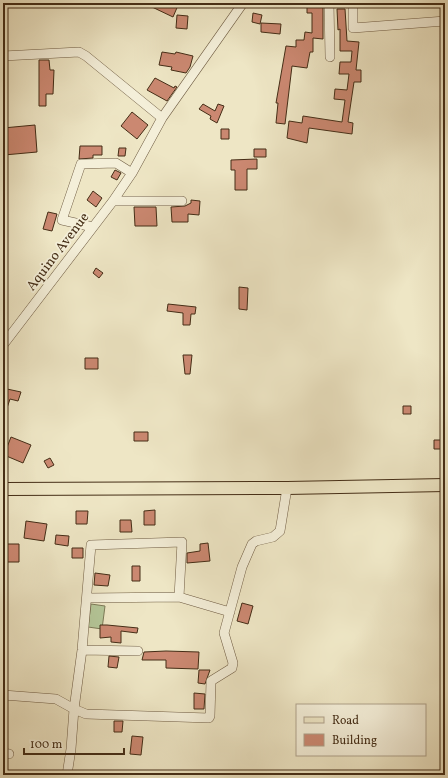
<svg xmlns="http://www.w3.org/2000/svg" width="448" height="778" font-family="Vollkorn,serif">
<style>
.green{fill:#b4c698;stroke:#7c7a57}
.building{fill:#cb8871;stroke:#442d16}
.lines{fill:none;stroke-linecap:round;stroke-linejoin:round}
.minor-casing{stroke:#6e5b42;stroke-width:10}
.major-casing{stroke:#442d16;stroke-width:14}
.minor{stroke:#f4efd9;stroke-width:9}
.major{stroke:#eee6c5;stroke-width:12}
.labels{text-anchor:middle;stroke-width:3.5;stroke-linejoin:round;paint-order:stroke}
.street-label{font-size:14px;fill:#442d16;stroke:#f4efd9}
</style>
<rect width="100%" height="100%" fill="#eee6c5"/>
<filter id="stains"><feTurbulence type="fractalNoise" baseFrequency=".005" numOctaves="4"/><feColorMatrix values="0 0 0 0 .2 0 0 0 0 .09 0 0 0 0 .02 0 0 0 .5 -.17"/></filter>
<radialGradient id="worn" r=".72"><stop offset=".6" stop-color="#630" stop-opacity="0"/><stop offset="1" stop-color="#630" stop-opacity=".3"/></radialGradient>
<path class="green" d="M 91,604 L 105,606 L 102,629 L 88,627 Z"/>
<path class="building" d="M 154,3 L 179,3 L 173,17 L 152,7 Z
M 307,4 L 323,5 L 323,39 L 313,38 L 313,52 L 310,52 L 307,68 L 292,66 L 285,124 L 276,123 L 278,103 L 276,103 L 286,46 L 296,47 L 296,40 L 304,40 L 305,32 L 312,33 L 312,13 L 307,13 Z
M 337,9 L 345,9 L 347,41 L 359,42 L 356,70 L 361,70 L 361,82 L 354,82 L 348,122 L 353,123 L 352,134 L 309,128 L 307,143 L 287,138 L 289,121 L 302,123 L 303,116 L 342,122 L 345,100 L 334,99 L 335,89 L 347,90 L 349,74 L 339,74 L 340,62 L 351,62 L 352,51 L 340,51 L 340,29 L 338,30 Z
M 253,13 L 262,15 L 260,24 L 252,22 Z
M 177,15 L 188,16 L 187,29 L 176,28 Z
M 261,23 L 281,24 L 280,34 L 261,32 Z
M 162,52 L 175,54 L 176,52 L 193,56 L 190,67 L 186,73 L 171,70 L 172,67 L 159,65 Z
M 39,60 L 49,60 L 50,70 L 54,70 L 53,94 L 46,94 L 46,106 L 39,106 Z
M 155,78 L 174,88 L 175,86 L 177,87 L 167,101 L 147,90 Z
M 203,104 L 215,111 L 218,104 L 224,106 L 217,123 L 210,119 L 211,116 L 199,109 Z
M 132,112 L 148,125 L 137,139 L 121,126 Z
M 35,125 L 37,152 L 4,155 L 3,128 Z
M 221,129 L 229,129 L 229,139 L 221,139 Z
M 80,146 L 102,146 L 102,155 L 93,155 L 93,158 L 79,159 Z
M 119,148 L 126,148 L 125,156 L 118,156 Z
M 254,149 L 266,149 L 266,157 L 254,157 Z
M 257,159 L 257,169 L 247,169 L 247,190 L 235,190 L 235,170 L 231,170 L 231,160 Z
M 115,170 L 121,173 L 117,180 L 111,177 Z
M 93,191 L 102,198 L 96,207 L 87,200 Z
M 191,200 L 200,201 L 199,215 L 188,214 L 188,222 L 172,222 L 171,207 L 185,206 L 191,203 Z
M 134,207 L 156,207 L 157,226 L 135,226 Z
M 48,212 L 57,214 L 52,231 L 43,229 Z
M 96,268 L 103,273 L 99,278 L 93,273 Z
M 239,287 L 248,288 L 247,310 L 239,309 Z
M 168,304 L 196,307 L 195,314 L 191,314 L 190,325 L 183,325 L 183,313 L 167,311 Z
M 183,355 L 192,355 L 190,374 L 185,374 Z
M 85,358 L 98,358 L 98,369 L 85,369 Z
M 7,389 L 21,392 L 18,401 L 10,399 L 4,417 L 3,400 Z
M 403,406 L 411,406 L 411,414 L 403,414 Z
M 134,432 L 148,432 L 148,441 L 134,441 Z
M 11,437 L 31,445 L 23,463 L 4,455 Z
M 434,440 L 441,440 L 441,449 L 434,449 Z
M 50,458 L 54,465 L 48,468 L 44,461 Z
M 155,510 L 155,525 L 144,525 L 144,511 Z
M 76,511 L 88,511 L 87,524 L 76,524 Z
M 120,520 L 131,520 L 132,532 L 120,532 Z
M 26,521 L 47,524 L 44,541 L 24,538 Z
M 56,535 L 69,536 L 68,546 L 55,544 Z
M 208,543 L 210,561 L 187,563 L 187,553 L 200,551 L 200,544 Z
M 7,544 L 19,544 L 19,562 L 7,562 Z
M 72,548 L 83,548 L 83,558 L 72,558 Z
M 132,566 L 140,566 L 140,581 L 132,581 Z
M 95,573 L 110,575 L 108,586 L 94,585 Z
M 242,603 L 253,606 L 248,624 L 237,621 Z
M 100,625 L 107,625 L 138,628 L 137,633 L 121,631 L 121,643 L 111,642 L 111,637 L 100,638 Z
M 166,651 L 199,652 L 198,669 L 166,668 L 166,660 L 142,660 L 144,652 Z
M 109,656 L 119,657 L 117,668 L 108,667 Z
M 199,670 L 210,670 L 205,684 L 198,683 Z
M 194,693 L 205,694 L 204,709 L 194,709 Z
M 114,721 L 123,721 L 122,732 L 114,732 Z
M 132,736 L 143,737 L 141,755 L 130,754 Z"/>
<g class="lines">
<defs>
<path id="minor" d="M 329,3 L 330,57
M 353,3 L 353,28 L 445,21
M 3,56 L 79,52 L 86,56 L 162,118
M 113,201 L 182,201
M 93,227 L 62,220 L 81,164 L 116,163 L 132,173
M 3,345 L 113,201 L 132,173 L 162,118 L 243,3
M 179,597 L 230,612
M 82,650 L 138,651
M 3,695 L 56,699 L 74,709 L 82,650 L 91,545 L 182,542 L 179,597 L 88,598
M 3,753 L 9,754
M 67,775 L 71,749 L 74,709 L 86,714 L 209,718 L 210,716 L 211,681 L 232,668 L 233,663 L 224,633 L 242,567 L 252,544 L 256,541 L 273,537 L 280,531 L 287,488"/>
<path id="major" d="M 3,489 L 287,488 L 445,485"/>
</defs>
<use href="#minor" class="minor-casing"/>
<use href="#major" class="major-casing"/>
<use href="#minor" class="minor"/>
<use href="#major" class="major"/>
</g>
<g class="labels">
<g class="street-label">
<text transform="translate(57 251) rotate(-53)" y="5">Aquino Avenue</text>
</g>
</g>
<rect width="448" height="778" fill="none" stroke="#eee6c5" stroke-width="16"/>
<rect x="4" y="4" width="440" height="770" fill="none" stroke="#442d16" stroke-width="2"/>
<rect x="8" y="8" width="432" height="762" fill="none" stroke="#442d16"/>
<rect x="296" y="704" width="130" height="52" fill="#f4efd9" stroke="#aea18b"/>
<rect x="304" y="717" width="20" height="6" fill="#eee6c5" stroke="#aea18b"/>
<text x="332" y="724" font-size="12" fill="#442d16">Road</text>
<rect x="304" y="734" width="20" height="12" fill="#cb8871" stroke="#aea18b"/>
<text x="332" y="744" font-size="12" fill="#442d16">Building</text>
<path d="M24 748v6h100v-6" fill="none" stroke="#442d16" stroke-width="2"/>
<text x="30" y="748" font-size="12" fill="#442d16" stroke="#f4efd9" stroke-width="3" paint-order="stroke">100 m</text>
<rect width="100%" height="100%" filter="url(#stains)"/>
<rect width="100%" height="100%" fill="url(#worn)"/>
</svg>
